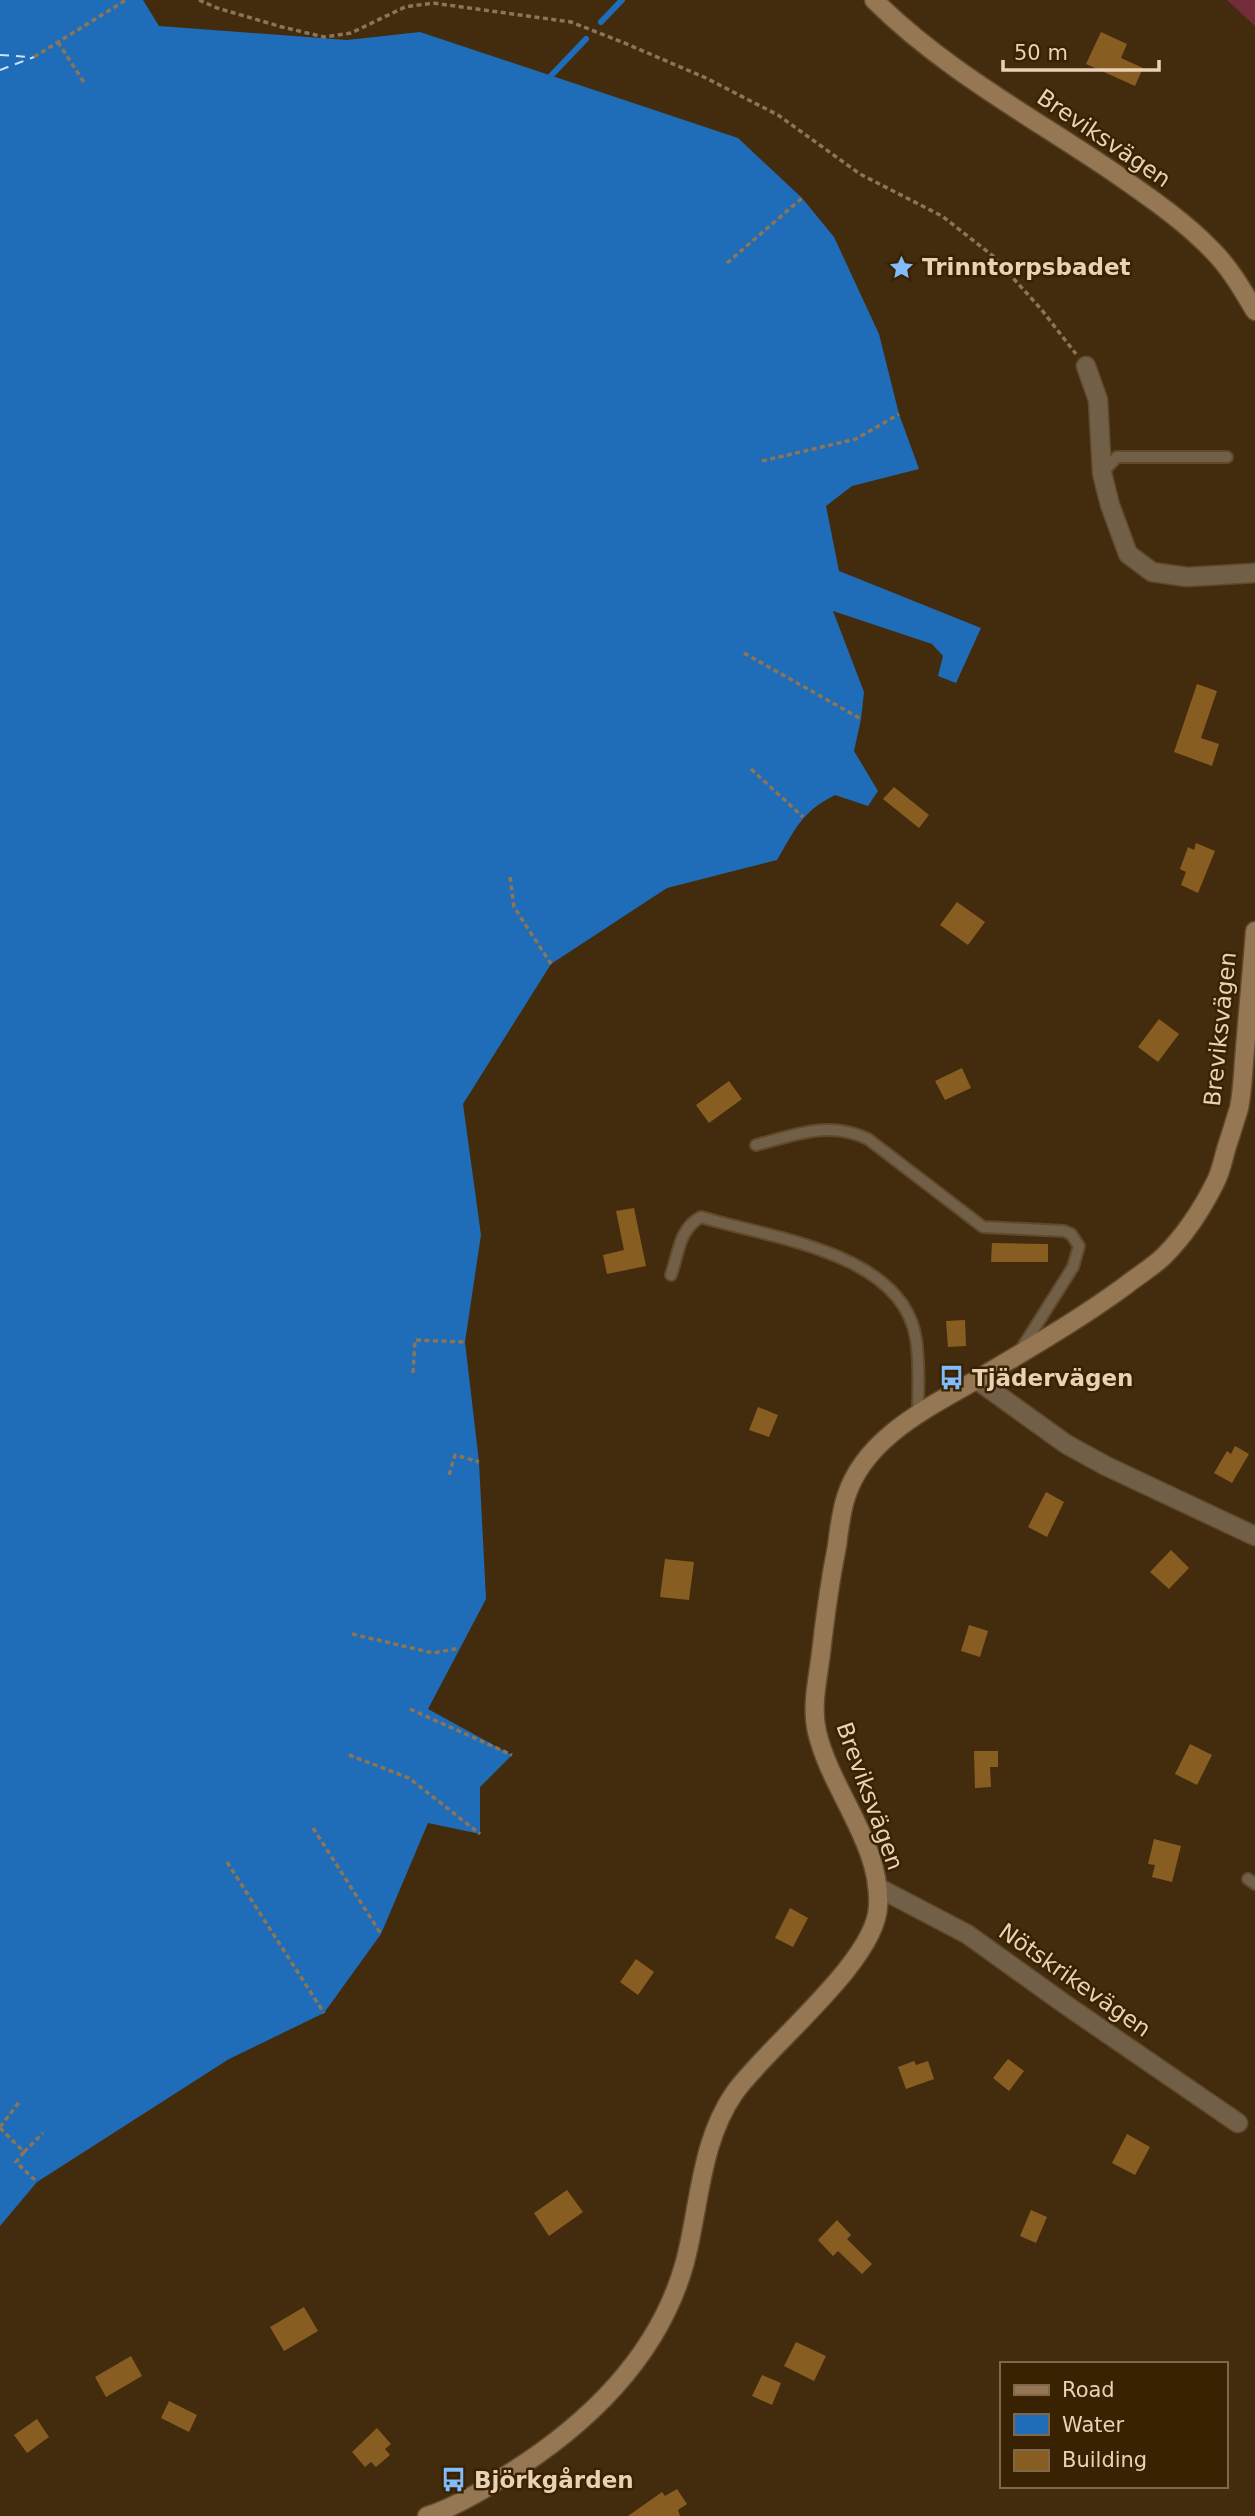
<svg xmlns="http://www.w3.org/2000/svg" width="1255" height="2516" font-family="'DejaVu Sans',sans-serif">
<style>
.green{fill:#732d3a}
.water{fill:#1f6cb8}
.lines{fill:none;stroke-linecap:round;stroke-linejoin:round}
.stream{stroke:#1f6cb8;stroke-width:6}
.ferry{stroke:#d1e3f8;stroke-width:2;stroke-dasharray:9 7;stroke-linecap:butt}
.building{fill:#885d21}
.service-casing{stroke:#614a2b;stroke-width:14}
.minor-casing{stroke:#614a2b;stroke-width:21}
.secondary-casing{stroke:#614a2b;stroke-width:21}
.path{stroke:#8c7557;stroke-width:3.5;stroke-dasharray:5 3.5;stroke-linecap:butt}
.service{stroke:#725f48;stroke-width:10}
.minor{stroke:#725f48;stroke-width:18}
.secondary{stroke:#957853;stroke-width:18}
.labels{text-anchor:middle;stroke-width:5;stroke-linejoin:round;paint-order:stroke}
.street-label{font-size:23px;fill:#e9d1b5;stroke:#382202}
.poi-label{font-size:23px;font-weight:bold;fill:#e9d1b5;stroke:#382202;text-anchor:start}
</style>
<rect width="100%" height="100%" fill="#432c0d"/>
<path class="green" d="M 1227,0 L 1255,0 L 1255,26 Z"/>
<path class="water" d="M 0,0 L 143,0 L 159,26 L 347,40 L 420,32 L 738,138 L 802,198 L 834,237 L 879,334 L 899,414 L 919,469 L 852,486 L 826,506 L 839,571 L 981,628 L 956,683 L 938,676 L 943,656 L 932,644 L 833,611 L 864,692 L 861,719 L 854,751 L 878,791 L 868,806 L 835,795 C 801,812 795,830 777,860 L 667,888 L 551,964 L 463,1104 L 481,1235 L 465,1342 L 479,1462 L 486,1599 L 428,1709 L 512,1755 L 480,1787 L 480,1834 L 428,1823 L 381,1934 L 324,2013 L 229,2059 L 37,2182 L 0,2226 Z"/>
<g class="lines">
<path class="stream" d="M 601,22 L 622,0
M 546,81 L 586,39"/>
<path class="ferry" d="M 0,55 L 30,57
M 0,70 L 34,57"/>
</g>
<path class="building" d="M 1101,32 L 1127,44 L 1121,58 L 1143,68 L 1135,86 L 1086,64 Z
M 1197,684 L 1217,691 L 1201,738 L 1219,744 L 1212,766 L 1174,752 Z
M 894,787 L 929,815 L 919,828 L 883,799 Z
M 1196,843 L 1215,851 L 1198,893 L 1181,885 L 1186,872 L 1180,869 L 1188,847 L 1194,850 Z
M 957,902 L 985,922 L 968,945 L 940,925 Z
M 1159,1019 L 1179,1034 L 1158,1062 L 1138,1047 Z
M 962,1068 L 971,1088 L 945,1100 L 935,1081 Z
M 729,1081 L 742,1099 L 709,1123 L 696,1105 Z
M 634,1208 L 646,1266 L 607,1274 L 603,1255 L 624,1250 L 616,1211 Z
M 992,1243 L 1048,1244 L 1048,1262 L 991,1262 Z
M 965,1320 L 966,1346 L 948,1347 L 946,1321 Z
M 758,1407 L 778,1415 L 769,1437 L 749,1430 Z
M 1235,1446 L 1249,1454 L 1232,1483 L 1214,1473 L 1227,1451 L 1231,1454 Z
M 1046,1492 L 1064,1502 L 1047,1537 L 1028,1527 Z
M 1171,1550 L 1189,1568 L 1169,1589 L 1150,1572 Z
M 665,1559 L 694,1562 L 689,1600 L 660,1597 Z
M 969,1625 L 988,1631 L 980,1657 L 961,1651 Z
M 1190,1744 L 1212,1755 L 1197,1785 L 1175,1774 Z
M 974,1751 L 998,1751 L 998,1767 L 990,1767 L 991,1787 L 975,1788 Z
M 1154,1839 L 1181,1846 L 1172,1882 L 1152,1877 L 1155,1865 L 1148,1864 Z
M 790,1908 L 808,1918 L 793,1947 L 775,1938 Z
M 636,1959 L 654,1972 L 638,1995 L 620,1982 Z
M 1008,2059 L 1024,2071 L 1009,2091 L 993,2078 Z
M 914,2061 L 916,2065 L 928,2061 L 934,2079 L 906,2089 L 898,2067 Z
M 1127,2134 L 1150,2147 L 1135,2175 L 1112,2163 Z
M 567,2190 L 583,2212 L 549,2236 L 534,2213 Z
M 1031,2210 L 1047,2217 L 1036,2243 L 1020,2236 Z
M 837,2220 L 851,2235 L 847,2239 L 872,2264 L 862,2274 L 838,2251 L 833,2256 L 818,2240 Z
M 304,2307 L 318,2331 L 284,2351 L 270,2327 Z
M 796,2342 L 826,2356 L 814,2381 L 784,2366 Z
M 131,2356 L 142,2376 L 106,2397 L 95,2377 Z
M 762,2375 L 781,2383 L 772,2405 L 752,2396 Z
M 169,2401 L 197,2415 L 189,2432 L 161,2418 Z
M 37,2419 L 49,2437 L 27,2453 L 14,2435 Z
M 377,2428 L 391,2444 L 385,2449 L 390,2455 L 376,2467 L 371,2462 L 365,2467 L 352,2452 Z
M 677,2489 L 687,2504 L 678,2510 L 680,2516 L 628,2516 L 662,2492 L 665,2496 Z"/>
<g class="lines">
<defs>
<path id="service" d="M 1102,473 L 1117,457 L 1227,457
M 756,1145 C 795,1135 829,1120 868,1139 L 983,1227 L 1064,1231 L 1071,1234 L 1079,1246 L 1073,1267 L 1020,1351
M 671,1275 C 679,1252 679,1229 701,1217 C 770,1238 903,1252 916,1339 C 920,1363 918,1390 918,1414
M 1248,1879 L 1255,1884"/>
<path id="minor" d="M 1086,366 L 1098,400 L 1102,473 L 1110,505 L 1128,554 L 1152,572 L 1187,577 L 1255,573
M 977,1380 L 1066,1444 L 1106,1466 L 1255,1536
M 877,1887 L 967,1934 L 1066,2005 L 1238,2123"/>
<path id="secondary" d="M 874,0 C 944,70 1034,118 1116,174 C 1149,197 1184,221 1212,250 C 1230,268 1242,289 1255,311
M 427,2516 C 452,2508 475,2495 497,2481 C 582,2430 658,2360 685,2262 C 700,2205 700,2142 735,2092 C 769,2045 875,1962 878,1907 C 882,1845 831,1791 817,1732 C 811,1706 818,1678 821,1653 C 825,1617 830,1581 837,1546 C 839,1530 841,1512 846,1497 C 865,1436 932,1406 983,1376 C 1031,1347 1080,1319 1125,1286 C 1137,1276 1153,1267 1164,1256 C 1184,1236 1202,1209 1215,1183 C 1221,1172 1223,1159 1227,1146 C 1231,1134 1235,1121 1239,1108 C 1243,1089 1243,1069 1245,1049 C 1248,1010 1252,971 1255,931"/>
</defs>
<use href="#service" class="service-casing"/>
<use href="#minor" class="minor-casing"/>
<use href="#secondary" class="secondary-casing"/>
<path class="path" d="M 199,0 L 217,8 L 282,27 L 324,37 L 351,33 L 405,7 L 433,3 L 571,22 L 622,42 L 706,78 L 778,115 L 860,174 L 942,216 L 993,256 L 1041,309 L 1076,354
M 58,42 L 85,84
M 34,57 L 126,0
M 727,263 L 802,198
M 762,461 L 856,439 L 899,414
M 744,653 L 861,719
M 751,769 L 803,817
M 510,877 L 514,907 L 551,964
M 413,1373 L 415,1340 L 465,1342
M 449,1475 L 455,1455 L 479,1462
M 352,1634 L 433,1653 L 460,1648
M 410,1709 L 512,1755
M 349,1755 L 409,1778 L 480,1834
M 313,1828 L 381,1934
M 227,1862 L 324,2013
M 0,2127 L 20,2101
M 0,2128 L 24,2152 L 16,2162 L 37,2182
M 24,2152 L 43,2133"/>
<use href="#service" class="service"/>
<use href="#minor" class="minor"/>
<use href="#secondary" class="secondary"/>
</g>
<defs>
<symbol id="sight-bare" viewBox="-9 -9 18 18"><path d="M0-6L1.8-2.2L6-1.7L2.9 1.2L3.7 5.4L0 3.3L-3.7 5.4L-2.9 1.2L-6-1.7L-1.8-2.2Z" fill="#83bcfb" stroke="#382202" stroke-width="2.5" paint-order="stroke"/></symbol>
<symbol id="bus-bare" viewBox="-9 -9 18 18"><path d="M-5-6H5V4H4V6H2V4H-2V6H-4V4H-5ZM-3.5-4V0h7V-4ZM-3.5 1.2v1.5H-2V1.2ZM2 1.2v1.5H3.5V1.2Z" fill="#83bcfb" stroke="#382202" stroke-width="2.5" paint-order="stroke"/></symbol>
</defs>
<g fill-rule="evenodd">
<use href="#sight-bare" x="884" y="250" width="35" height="35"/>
<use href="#bus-bare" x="934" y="1360" width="35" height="35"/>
<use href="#bus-bare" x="436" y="2462" width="35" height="35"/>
</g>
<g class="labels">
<g class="street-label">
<text transform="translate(1104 138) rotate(34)" y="8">Breviksvägen</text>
<text transform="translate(1220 1029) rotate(-84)" y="8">Breviksvägen</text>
<text transform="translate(870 1796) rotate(70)" y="8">Breviksvägen</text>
<text transform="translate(1075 1980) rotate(35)" y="8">Nötskrikevägen</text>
</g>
<g class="poi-label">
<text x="922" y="275">Trinntorpsbadet</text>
<text x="972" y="1386">Tjädervägen</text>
<text x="474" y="2488">Björkgården</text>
</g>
</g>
<rect x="1000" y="2362" width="228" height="126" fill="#382202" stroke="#7f684a" stroke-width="2"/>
<rect x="1014" y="2385" width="35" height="10" fill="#957853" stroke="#7f684a" stroke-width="2"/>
<text x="1062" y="2397" font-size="21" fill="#e9d1b5">Road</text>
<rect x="1014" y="2414" width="35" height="21" fill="#1f6cb8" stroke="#7f684a" stroke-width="2"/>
<text x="1062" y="2432" font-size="21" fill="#e9d1b5">Water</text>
<rect x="1014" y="2450" width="35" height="21" fill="#885d21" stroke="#7f684a" stroke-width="2"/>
<text x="1062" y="2467" font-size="21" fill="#e9d1b5">Building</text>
<path d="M1003 60v10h156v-10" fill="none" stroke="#e9d1b5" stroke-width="3.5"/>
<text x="1014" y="60" font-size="21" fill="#e9d1b5" stroke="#382202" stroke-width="5" paint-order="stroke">50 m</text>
</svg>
